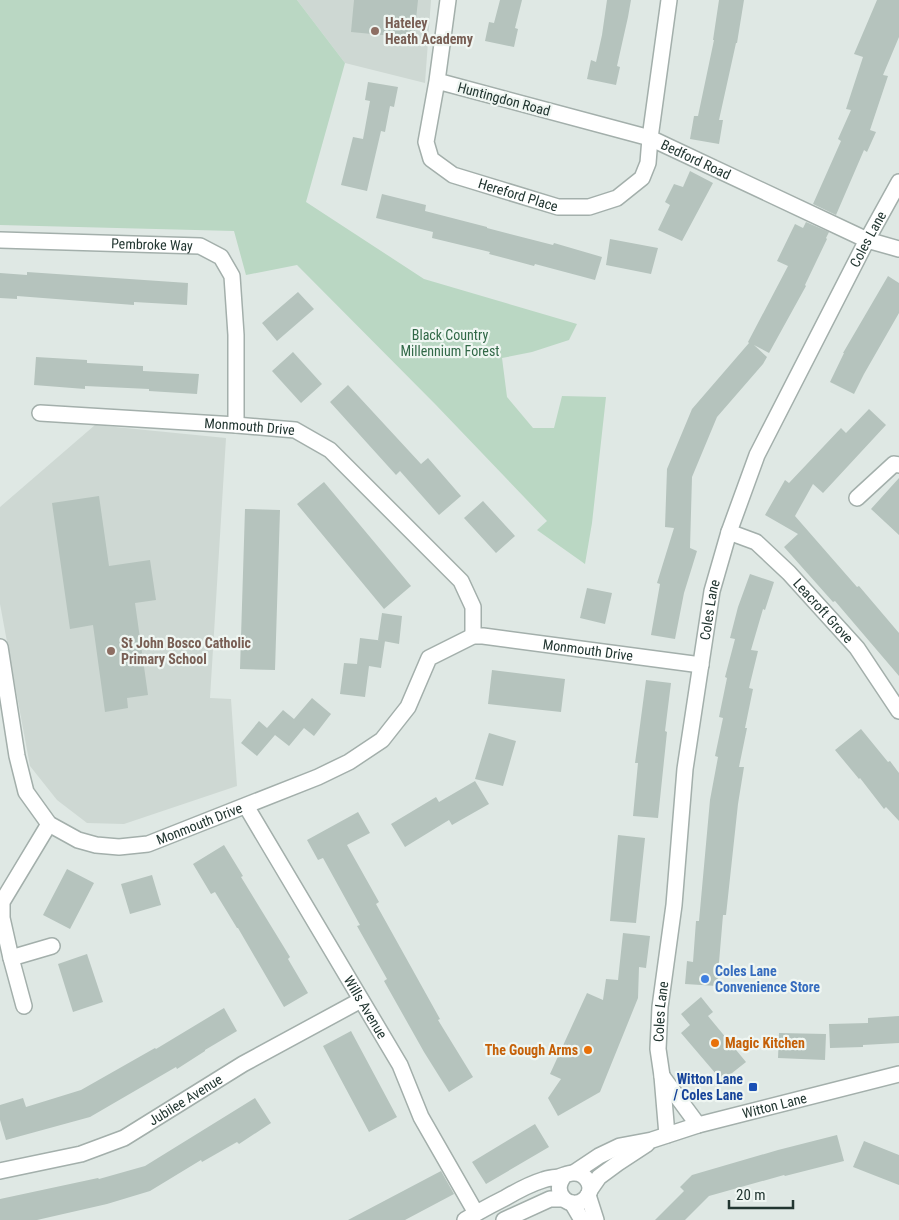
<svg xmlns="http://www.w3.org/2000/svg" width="899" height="1220" font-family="'Roboto Condensed',sans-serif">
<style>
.built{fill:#ced8d3}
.green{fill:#bad7c3}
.building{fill:#b5c3bd}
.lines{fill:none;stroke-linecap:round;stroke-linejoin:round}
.minor-casing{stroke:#a3afab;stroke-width:18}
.tertiary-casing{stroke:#a3afab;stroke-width:18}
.minor{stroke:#fff;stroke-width:15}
.tertiary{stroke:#fff;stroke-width:15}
.education-dot{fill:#8d6e63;stroke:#eff6f2;stroke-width:2}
.shop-dot{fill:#3f7fe0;stroke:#eff6f2;stroke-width:2}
.food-dot{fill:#e8710a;stroke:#eff6f2;stroke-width:2}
.transit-dot{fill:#1a4fb4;stroke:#eff6f2;stroke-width:2}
.labels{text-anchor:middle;stroke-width:4.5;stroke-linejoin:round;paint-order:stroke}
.education-label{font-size:14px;font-weight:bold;fill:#785e54;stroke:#eff6f2;text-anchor:start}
.street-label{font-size:14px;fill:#223631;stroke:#eff6f2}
.park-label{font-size:14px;fill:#316847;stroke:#eff6f2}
.shop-label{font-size:14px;font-weight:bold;fill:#366cbe;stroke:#eff6f2;text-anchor:start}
.food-label{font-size:14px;font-weight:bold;fill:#c56008;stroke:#eff6f2;text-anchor:start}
.transit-label{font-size:14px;font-weight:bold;fill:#164399;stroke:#eff6f2;text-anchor:end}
</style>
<rect width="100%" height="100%" fill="#dfe8e4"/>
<path class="built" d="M 297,0 L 431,0 L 425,83 L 345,63 Z
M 95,425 L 226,438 L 210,698 L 231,699 L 237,786 L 124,824 L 87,823 L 57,800 L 30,766 L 0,604 L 0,507 Z"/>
<path class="green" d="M 0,0 L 297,0 L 345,63 L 306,202 L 424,279 L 577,324 L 569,340 L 532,352 L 502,358 L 507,397 L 533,428 L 554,428 L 562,396 L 606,397 L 592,523 L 585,564 L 537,530 L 547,521 L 436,405 L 297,265 L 246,275 L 234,231 L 0,225 Z"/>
<path class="building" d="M 354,0 L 418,0 L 414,38 L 351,32 Z
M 500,0 L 522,0 L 515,28 L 518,29 L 514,47 L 485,41 L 489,22 L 494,23 Z
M 607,0 L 631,0 L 628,17 L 617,66 L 620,67 L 616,85 L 587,79 L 591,60 L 596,62 L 602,35 Z
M 719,0 L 744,0 L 737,43 L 736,43 L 719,120 L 723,120 L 719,144 L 690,139 L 694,116 L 698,116 L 714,40 L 713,40 Z
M 877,0 L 899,0 L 899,37 L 883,75 L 888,76 L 870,130 L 876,132 L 867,152 L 864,150 L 836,215 L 813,204 L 841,141 L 838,139 L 851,110 L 846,109 L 863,57 L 854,54 Z
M 368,82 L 398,87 L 394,107 L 390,106 L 385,132 L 381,131 L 367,191 L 341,185 L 353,137 L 363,139 L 370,101 L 365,100 Z
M 690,171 L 713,183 L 682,241 L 658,230 L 670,205 L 665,202 L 674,184 L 683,187 Z
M 382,194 L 426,205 L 425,211 L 487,227 L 487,228 L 553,245 L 554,243 L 602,257 L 595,280 L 535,264 L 534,266 L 489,254 L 490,252 L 432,238 L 433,232 L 376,218 Z
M 806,222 L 829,232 L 826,238 L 827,239 L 805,285 L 806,286 L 769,353 L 754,345 L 767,357 L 763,364 L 717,417 L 692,477 L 690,548 L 697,551 L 684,593 L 675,639 L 651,635 L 660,584 L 657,583 L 674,528 L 665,527 L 667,469 L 692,409 L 749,343 L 748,342 L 788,266 L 777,261 L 795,224 L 803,228 Z
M 610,239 L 658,248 L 651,274 L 606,265 Z
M 27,272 L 188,283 L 187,305 L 134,302 L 134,305 L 17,296 L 17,299 L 0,298 L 0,273 L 27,275 Z
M 888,276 L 899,283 L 899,313 L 864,374 L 854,394 L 830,382 L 844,353 L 843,353 Z
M 298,292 L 314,309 L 277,341 L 262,323 Z
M 293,352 L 322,384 L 301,403 L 272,371 Z
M 36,357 L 87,360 L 87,363 L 143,366 L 143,371 L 199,374 L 197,394 L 149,391 L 149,389 L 85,386 L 85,389 L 34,385 Z
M 348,385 L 421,464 L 428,458 L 461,496 L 439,515 L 400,471 L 396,475 L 330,402 Z
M 869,409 L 886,425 L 823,493 L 813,484 L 795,516 L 857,587 L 859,586 L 899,633 L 899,676 L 835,601 L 833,602 L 784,547 L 798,534 L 765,515 L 785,480 L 789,483 L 841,428 L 846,433 Z
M 899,478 L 899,535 L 871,509 Z
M 324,482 L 411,586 L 384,609 L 297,504 Z
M 99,496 L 109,566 L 150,560 L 156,600 L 135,603 L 148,695 L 127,698 L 128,708 L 105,712 L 93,625 L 70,629 L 52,503 Z
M 483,501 L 515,536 L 496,553 L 464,518 Z
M 245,509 L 280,510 L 275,670 L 240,669 Z
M 750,574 L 774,582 L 765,610 L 763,609 L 751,650 L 758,651 L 749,688 L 753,689 L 745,728 L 747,728 L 739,767 L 744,767 L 738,804 L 726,915 L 723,915 L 717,986 L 685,984 L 687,961 L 693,962 L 696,921 L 699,921 L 710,800 L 718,757 L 715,756 L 723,718 L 719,717 L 727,678 L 725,677 L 735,639 L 730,638 L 738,607 Z
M 587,588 L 612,593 L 605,624 L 580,618 Z
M 382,613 L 402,616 L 399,644 L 378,640 Z
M 360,638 L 385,641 L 381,668 L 369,666 L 365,697 L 340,694 L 344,663 L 357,664 Z
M 492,670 L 565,679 L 561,712 L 488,704 Z
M 646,680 L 671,683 L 665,731 L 667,732 L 658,818 L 633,816 L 638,763 L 635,763 Z
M 312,698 L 331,714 L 314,736 L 304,728 L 289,746 L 275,735 L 257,756 L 241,743 L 259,721 L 267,728 L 283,710 L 294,719 Z
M 861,729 L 888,762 L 890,761 L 899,773 L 899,821 L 886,807 L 884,809 L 860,778 L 859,779 L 835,750 Z
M 489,733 L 516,741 L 503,786 L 475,779 Z
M 475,781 L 489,804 L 452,825 L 449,820 L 405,847 L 391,824 L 436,797 L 439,802 Z
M 358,812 L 370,833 L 347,845 L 379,902 L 376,904 L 440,1019 L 438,1020 L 473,1077 L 449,1092 L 424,1052 L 384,981 L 387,979 L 357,926 L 360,925 L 323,858 L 318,860 L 307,840 Z
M 618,835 L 645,838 L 636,923 L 610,921 Z
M 224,845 L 243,876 L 241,877 L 290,957 L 288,959 L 308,993 L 284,1007 L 238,928 L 237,928 L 215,892 L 211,894 L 193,864 Z
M 67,869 L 94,883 L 70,929 L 43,915 Z
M 152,875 L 161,905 L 130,914 L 121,884 Z
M 623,933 L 650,936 L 646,968 L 639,967 L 638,998 L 600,1092 L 558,1116 L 548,1098 L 561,1079 L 550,1074 L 587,993 L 603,1000 L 606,979 L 618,980 Z
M 87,954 L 103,1002 L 73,1012 L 58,964 Z
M 701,997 L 713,1012 L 708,1016 L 746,1062 L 722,1081 L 681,1033 L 690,1025 L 681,1014 Z
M 224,1008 L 237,1031 L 205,1050 L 205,1051 L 177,1069 L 176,1067 L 90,1117 L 6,1140 L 0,1120 L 0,1105 L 23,1098 L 26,1107 L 81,1090 L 155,1048 L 156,1049 Z
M 899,1016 L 899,1043 L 863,1045 L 863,1047 L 830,1048 L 829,1024 L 868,1023 L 868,1018 Z
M 351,1031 L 397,1117 L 369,1132 L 323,1046 Z
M 779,1033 L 826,1034 L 825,1060 L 778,1058 Z
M 255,1098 L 271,1123 L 239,1144 L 237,1142 L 202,1162 L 201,1160 L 150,1191 L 107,1204 L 37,1220 L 0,1220 L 0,1199 L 98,1178 L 99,1179 L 145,1166 Z
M 535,1124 L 549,1147 L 486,1184 L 472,1162 Z
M 837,1135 L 844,1161 L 785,1176 L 784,1175 L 709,1196 L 685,1220 L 655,1220 L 684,1191 L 680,1187 L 692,1175 L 778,1150 Z
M 864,1141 L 899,1155 L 899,1185 L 853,1167 Z
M 441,1171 L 454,1194 L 405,1220 L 348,1220 Z"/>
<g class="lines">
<defs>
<g id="minor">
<path id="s1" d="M 669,0 L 650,138 L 867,240 L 899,249"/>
<path id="s2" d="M 437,81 L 426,142 L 431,159 L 453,175 L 558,207 L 589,207 L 617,198 L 642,178 L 648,163 L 650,138 L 437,81 L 448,0"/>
<path id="s3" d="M 0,240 L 200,246 L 221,257 L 232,276 L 236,335 L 236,425"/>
<path id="s4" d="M 40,413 L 236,425 L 295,430 L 330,450 L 461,581 L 473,607 L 473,636"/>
<path d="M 857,498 L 894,464 L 899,465"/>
<path id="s5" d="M 729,532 L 756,542 L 789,573 L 857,648 L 899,711"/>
<path id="s6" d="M 0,647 L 17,756 L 26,792 L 49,824 L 78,840 L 96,845 L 119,847 L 148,844 L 318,777 L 349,762 L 382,740 L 408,707 L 429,658 L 473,636 L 483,636 L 701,665"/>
<path id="s7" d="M 246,806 L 400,1065 L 421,1117 L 476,1213"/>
<path d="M 11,958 L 52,946"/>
<path d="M 24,1006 L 11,958 L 2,918 L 2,902 L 49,824"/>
<path id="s8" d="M 0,1171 L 81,1154 L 124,1138 L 243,1064 L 361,1000"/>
</g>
<g id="tertiary">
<path d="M 662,1076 L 698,1125"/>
<path id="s9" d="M 667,1135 L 662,1076 L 658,1049 L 660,1007 L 674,905 L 685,769 L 712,591 L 729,532 L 757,455 L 867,240 L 899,182"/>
<path id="s10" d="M 575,1172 L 599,1156 L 620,1146 L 652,1140 L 698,1125 L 899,1074"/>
<path d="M 590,1190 L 599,1177 L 618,1163 L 647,1144"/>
<path d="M 588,1195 L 596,1220"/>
<path d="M 572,1203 L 582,1220"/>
<path d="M 465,1220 C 478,1212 491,1205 505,1198 C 517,1191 530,1184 543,1180 C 548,1178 553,1178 558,1177 C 563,1176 568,1173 573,1173 C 587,1172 596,1189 585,1199 C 571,1212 549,1193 565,1175"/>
<path d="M 504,1220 L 550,1199 L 563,1199"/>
</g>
</defs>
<use href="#minor" class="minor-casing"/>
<use href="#tertiary" class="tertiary-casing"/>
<use href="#minor" class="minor"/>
<use href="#tertiary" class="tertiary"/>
</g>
<g class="education-dot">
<circle cx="375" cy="31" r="5"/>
<circle cx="111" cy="651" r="5"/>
</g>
<circle class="shop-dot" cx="705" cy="979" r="5"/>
<g class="food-dot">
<circle cx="715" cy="1043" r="5"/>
<circle cx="588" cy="1050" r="5"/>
</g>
<rect class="transit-dot" x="748" y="1082" width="10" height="10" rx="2.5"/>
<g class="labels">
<g class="education-label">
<text x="385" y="28">Hateley<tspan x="385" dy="16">Heath Academy</tspan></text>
<text x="121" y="648">St John Bosco Catholic<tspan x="121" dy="16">Primary School</tspan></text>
</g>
<g class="street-label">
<text transform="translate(504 99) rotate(15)" y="5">Huntingdon Road</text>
<text dy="5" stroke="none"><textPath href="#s1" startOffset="190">Bedford Road</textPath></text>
<text dy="5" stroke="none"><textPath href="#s2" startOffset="175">Hereford Place</textPath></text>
<text dy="5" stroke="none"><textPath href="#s9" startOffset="934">Coles Lane</textPath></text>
<text dy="5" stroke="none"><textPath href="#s3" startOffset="152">Pembroke Way</textPath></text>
<text dy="5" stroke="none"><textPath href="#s4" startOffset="210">Monmouth Drive</textPath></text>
<text dy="5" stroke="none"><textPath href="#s9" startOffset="529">Coles Lane</textPath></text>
<text dy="5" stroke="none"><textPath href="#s5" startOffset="125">Leacroft Grove</textPath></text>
<text dy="5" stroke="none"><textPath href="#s6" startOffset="808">Monmouth Drive</textPath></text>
<text dy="5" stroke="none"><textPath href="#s6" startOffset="346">Monmouth Drive</textPath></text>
<text dy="5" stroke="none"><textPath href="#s7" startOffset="234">Wills Avenue</textPath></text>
<text dy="5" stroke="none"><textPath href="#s9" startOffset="124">Coles Lane</textPath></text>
<text dy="5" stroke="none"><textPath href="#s8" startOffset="201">Jubilee Avenue</textPath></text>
<text dy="5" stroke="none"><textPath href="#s10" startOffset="212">Witton Lane</textPath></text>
</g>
<g class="park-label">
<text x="450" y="340">Black Country<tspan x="450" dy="16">Millennium Forest</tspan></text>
</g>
<g class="shop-label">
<text x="715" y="976">Coles Lane<tspan x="715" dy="16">Convenience Store</tspan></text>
</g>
<g class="food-label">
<text x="725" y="1048">Magic Kitchen</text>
<text x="578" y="1055" text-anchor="end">The Gough Arms</text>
</g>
<g class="transit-label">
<text x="743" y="1084">Witton Lane<tspan x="743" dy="16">/ Coles Lane</tspan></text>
</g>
</g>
<path d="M729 1200v8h64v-8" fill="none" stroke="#223631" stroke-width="2.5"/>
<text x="736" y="1200" font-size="15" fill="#223631" stroke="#eff6f2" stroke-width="4" paint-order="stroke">20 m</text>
</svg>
